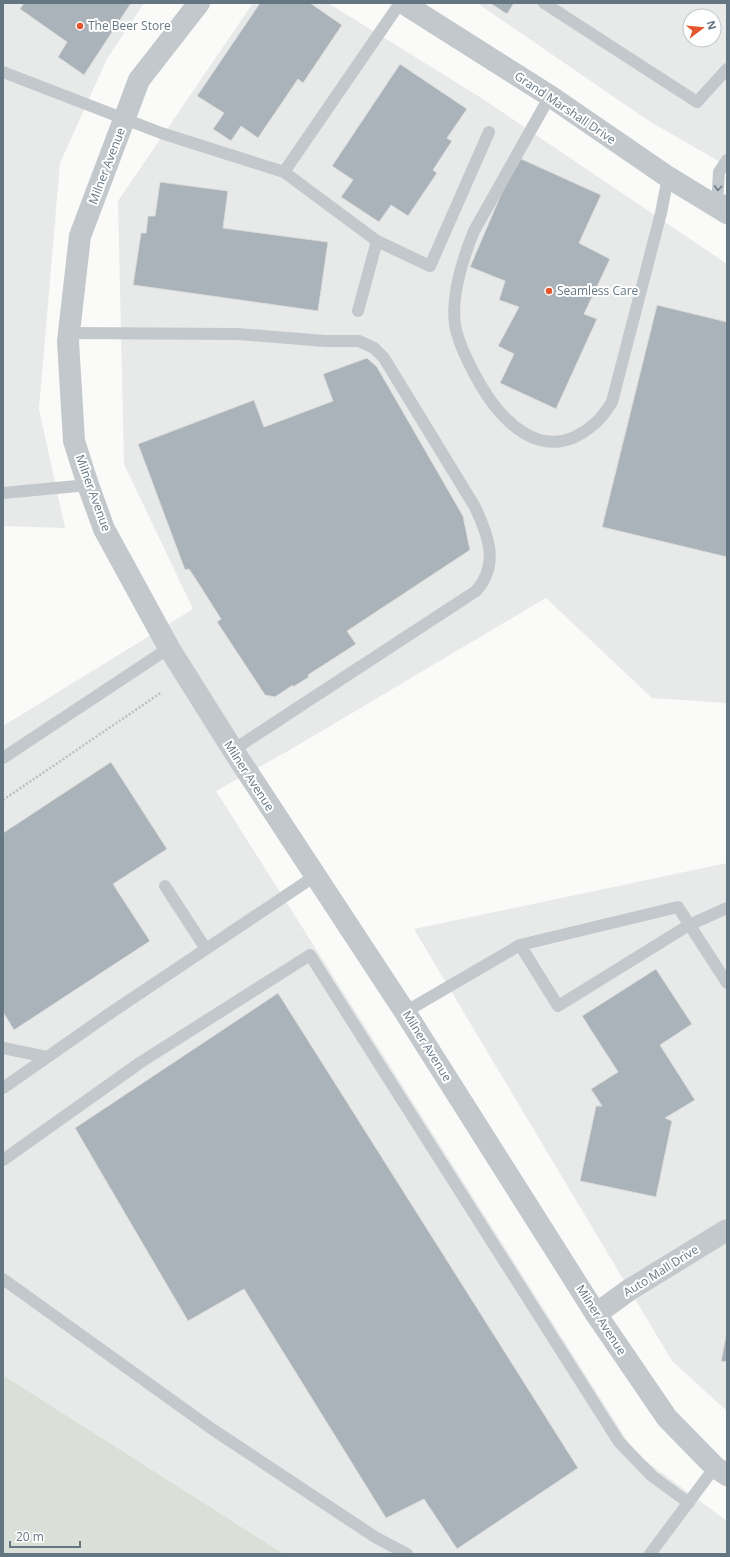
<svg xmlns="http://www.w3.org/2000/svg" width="730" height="1557" font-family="'Open Sans',sans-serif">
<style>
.built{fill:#e8e9e9;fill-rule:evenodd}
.green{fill:#dadfd7}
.building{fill:#aab3b9;stroke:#dcdcda}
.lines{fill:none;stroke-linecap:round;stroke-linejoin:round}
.path{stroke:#bbbfc2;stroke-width:2.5;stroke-dasharray:2 2;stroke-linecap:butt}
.service{stroke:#c3c8cc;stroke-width:12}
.minor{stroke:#c3c8cc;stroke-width:22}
.tertiary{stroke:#c3c8cc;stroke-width:22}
.oneway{stroke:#6a7a87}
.poi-dot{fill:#e4572e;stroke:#fff;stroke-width:1.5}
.labels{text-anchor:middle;stroke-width:4;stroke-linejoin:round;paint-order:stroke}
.poi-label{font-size:12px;fill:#657683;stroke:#fff;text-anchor:start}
.street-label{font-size:12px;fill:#657683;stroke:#fff}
</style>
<rect width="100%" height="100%" fill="#fafaf8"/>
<path class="built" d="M 3,3 L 144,3 L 107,59 L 60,163 L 39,409 L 65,528 L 3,526 Z
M 253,3 L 328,3 L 483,99 L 727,264 L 727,703 L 652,698 L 546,598 L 288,751 L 216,791 L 635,1453 L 727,1521 L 727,1554 L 284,1554 L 3,1375 L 3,726 L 193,609 L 124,464 L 118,201 Z
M 477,3 L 727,3 L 727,166 L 649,121 ZM 690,16 L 714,16 L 714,40 L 690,40 Z
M 727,863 L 727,1411 L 672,1361 L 414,929 Z"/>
<path class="green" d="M 3,1375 L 284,1554 L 3,1554 Z"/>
<path class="building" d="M 24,3 L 131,3 L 84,75 L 58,57 L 67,42 L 20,9 Z
M 260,3 L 310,3 L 342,25 L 303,83 L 298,79 L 258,138 L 241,126 L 231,141 L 213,129 L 224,113 L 197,96 Z
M 490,3 L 514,3 L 507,14 Z
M 400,64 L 467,109 L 447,138 L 452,141 L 433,170 L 437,173 L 408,216 L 391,205 L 379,222 L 341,197 L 353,180 L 332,166 Z
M 517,157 L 601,195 L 579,243 L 610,259 L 584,314 L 597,319 L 556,409 L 500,383 L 514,354 L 498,346 L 519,307 L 499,300 L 505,281 L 470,267 Z
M 160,182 L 228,191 L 223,228 L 328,242 L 318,311 L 133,285 L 141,233 L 146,233 L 148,216 L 155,216 Z
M 657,305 L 727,322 L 727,557 L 602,527 Z
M 367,358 L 377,367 L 463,516 L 470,550 L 347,631 L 356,644 L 308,675 L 309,677 L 293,687 L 293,685 L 275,697 L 265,695 L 217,622 L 221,619 L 197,581 L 189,569 L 185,570 L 138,444 L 254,400 L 264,427 L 333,401 L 323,374 Z
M 111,762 L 167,849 L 113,884 L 150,941 L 14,1030 L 3,1012 L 3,833 Z
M 656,969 L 692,1024 L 660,1045 L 695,1100 L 665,1118 L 672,1121 L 656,1197 L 580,1181 L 596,1106 L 602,1106 L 591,1089 L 618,1072 L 582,1016 Z
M 278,993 L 578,1468 L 457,1549 L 424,1499 L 386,1518 L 244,1289 L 188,1321 L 75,1128 Z
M 727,1331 L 727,1362 L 721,1361 Z"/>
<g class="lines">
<path class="path" d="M 3,800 L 162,692"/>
<path class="service" d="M 544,3 L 697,102 L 727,69
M 3,72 L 161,133 L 284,172 L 377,241 L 430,266 L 489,132
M 550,96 L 474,231 C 463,258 451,296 455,325 C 458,342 466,358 474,373 C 497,418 542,469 593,425 C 601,419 607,410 612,402 L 661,213 L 668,177
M 727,160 L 719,172 L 717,207 L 727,200
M 284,172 L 400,3
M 358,311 L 377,241
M 68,333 L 237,334 L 325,341 L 359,341 L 374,348 L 384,358 L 475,507 C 488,535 500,564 476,591 L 233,750
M 3,493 L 88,485
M 3,758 L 169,648
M 165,886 L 206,949
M 727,908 L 689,925 L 558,1006 L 520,945 L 678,907 L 727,983
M 405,1012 L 520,945
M 3,1048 L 47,1057
M 3,1088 L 109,1014 L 315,876
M 3,1160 L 141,1062 L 310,955 L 619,1442 L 652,1476 L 689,1503
M 3,1279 L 212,1429 L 375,1537 L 407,1554
M 650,1554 L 715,1467"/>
<path class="minor" d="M 403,3 L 550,96 L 668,177 L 727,213
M 596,1314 L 629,1290 L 727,1230"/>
<path class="tertiary" d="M 199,3 L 139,80 L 80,236 L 68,341 L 74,441 L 88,485 L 104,529 L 169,648 L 233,750 L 405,1012 L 596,1314 L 667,1418 L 715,1467 L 727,1475"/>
</g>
<defs><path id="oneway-chevron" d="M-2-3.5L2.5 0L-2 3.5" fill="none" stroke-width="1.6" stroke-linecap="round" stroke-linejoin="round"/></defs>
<use class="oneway" href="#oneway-chevron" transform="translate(718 188) rotate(94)"/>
<g class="poi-dot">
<circle cx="80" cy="26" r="4"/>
<circle cx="549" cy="291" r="4"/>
</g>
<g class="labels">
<g class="poi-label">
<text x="88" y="30">The Beer Store</text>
<text x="557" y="295">Seamless Care</text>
</g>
<g class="street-label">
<text transform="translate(565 108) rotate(34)" y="4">Grand Marshall Drive</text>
<text transform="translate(107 166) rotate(-69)" y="4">Milner Avenue</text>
<text transform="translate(93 493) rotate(70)" y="4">Milner Avenue</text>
<text transform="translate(249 776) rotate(57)" y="4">Milner Avenue</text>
<text transform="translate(427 1046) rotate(58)" y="4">Milner Avenue</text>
<text transform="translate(661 1271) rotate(-32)" y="4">Auto Mall Drive</text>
<text transform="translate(601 1320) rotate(57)" y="4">Milner Avenue</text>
</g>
</g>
<rect width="730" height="1557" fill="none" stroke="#657683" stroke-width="8"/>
<g transform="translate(702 28) rotate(74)"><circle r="19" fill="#ffffff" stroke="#c1c8cd"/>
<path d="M0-3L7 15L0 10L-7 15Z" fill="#e4572e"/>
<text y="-6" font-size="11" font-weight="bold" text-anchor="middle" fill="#657683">N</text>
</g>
<path d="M10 1541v6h70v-6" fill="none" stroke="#657683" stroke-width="2"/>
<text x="16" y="1541" font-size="12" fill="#657683" stroke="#ffffff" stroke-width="3" paint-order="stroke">20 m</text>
</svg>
